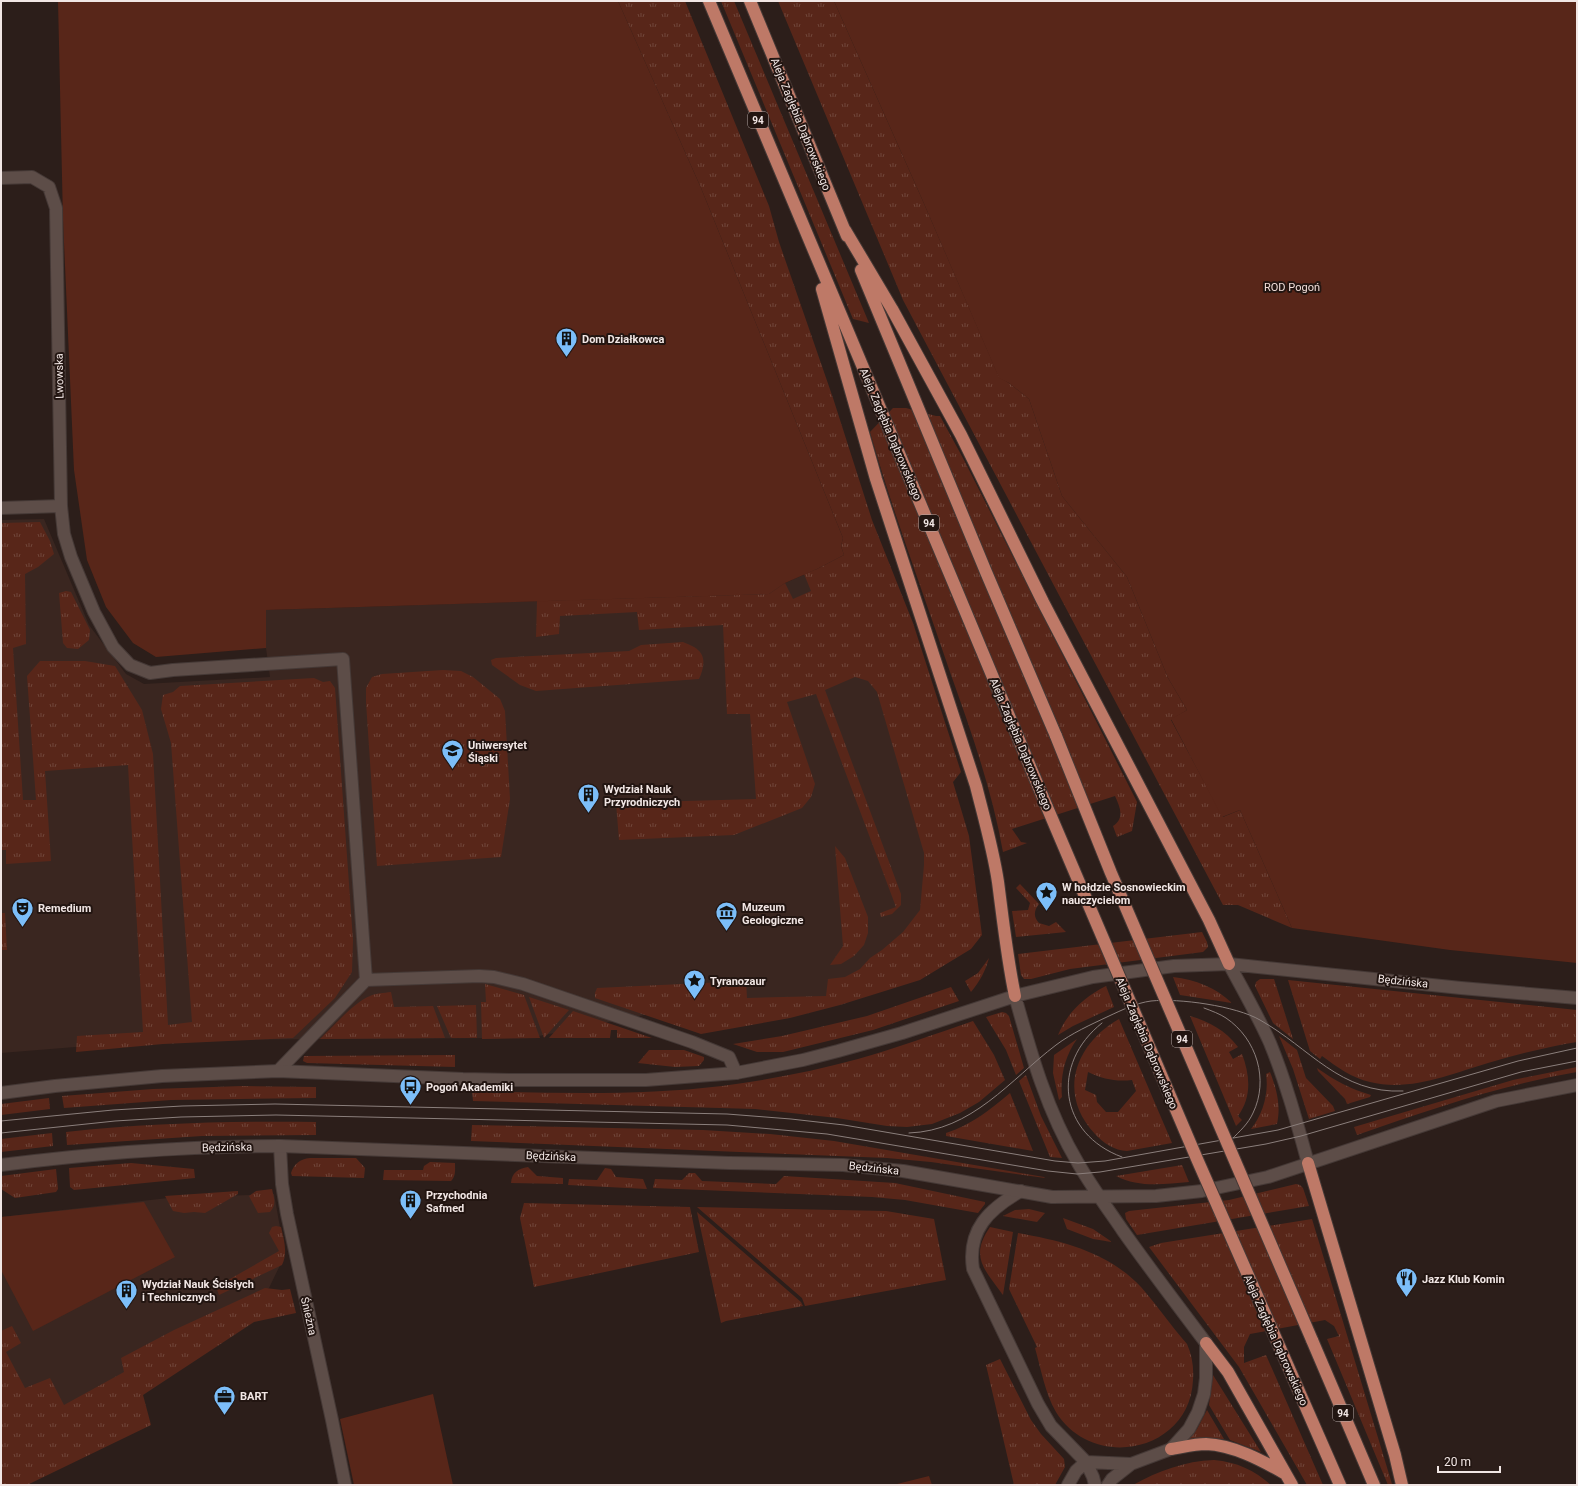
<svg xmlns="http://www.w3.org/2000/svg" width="1578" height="1486" font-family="Roboto,sans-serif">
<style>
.built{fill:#3a2620}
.grass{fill:url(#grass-tufts);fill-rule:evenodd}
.green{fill:#582619}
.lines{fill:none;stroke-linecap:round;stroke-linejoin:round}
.street-casing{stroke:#453936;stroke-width:14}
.secondary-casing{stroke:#453936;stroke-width:14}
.primary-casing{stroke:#453936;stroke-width:14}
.street{stroke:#5d4d48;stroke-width:12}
.secondary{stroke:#5d4d48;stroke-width:12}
.primary{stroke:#be7967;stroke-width:12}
.tram{stroke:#8b7f7c;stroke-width:1}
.primary-bridge-casing{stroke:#453936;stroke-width:14;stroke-linecap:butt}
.primary-bridge{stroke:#be7967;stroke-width:12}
.labels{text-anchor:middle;stroke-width:4;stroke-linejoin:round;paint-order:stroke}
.shield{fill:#221511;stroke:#b3a7a5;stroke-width:1}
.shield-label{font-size:10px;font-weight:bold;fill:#f1e6e4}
.street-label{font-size:11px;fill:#f1e6e4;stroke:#221511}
.park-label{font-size:11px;fill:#f2ded9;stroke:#221511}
.poi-label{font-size:11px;font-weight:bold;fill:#f1e6e4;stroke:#221511;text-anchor:start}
</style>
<defs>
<pattern id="grass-tufts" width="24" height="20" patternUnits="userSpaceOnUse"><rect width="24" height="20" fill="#582619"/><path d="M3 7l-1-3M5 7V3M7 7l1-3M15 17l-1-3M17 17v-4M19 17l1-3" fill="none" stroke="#70463a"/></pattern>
</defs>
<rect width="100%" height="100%" fill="#2c1e1a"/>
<path class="built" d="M 44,519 L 89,625 L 126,674 L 144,684 L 270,677 L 266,648 L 265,610 L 718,595 L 785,583 L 817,569 L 840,557 L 932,858 L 920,968 L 833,1002 L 674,1009 L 529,1038 L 162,1040 L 1,1053 L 1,520 Z
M 274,1194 L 285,1255 L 269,1288 L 189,1345 L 34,1431 L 1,1342 L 1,1217 L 168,1198 Z"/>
<path class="grass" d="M 618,1 L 685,1 L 769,206 L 779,242 L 833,398 L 872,520 L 913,623 L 961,772 L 953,782 L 969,836 L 982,935 L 971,949 L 920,980 L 840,1005 L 790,1018 L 701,1034 L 595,998 L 595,993 L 597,988 L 746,981 L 747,998 L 826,996 L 828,979 L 845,977 L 860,969 L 870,958 L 882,950 L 903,932 L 920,910 L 924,865 L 924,853 L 877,692 L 868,681 L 855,677 L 825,690 L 901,894 L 901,905 L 892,914 L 881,917 L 880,913 L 896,907 L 816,694 L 787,702 L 815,784 L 811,797 L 802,808 L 734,835 L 619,840 L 616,803 L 756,799 L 750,714 L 727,714 L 723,625 L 639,630 L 637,612 L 560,616 L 559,634 L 536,637 L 537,601 L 769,594 L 785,583 L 793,599 L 811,591 L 804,574 L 817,569 L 844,555 L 841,546 L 843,538 L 701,188 Z
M 721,1 L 734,1 L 869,323 L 853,319 Z
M 778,1 L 834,1 L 922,199 L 999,377 L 1009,383 L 1029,399 L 1062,496 L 1127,577 L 1168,678 L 1187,710 L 1171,720 L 1223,817 L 1240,810 L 1292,928 L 1238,905 L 1223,905 L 903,300 Z
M 893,408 L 906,408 L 936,416 L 940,416 L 964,460 L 1137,802 L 1132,831 L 1117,837 L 1113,826 C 1125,818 1120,807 1115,796 L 1012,829 L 1021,842 L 1027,843 L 1003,852 C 992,790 971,731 950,672 C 923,592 893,513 870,432 Z
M 40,522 L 50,541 L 54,554 L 38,567 L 25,574 L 26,644 L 13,648 L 23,800 L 36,800 L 27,676 L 40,661 L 85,661 L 115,666 L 142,710 L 153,754 L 168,1025 L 192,1022 L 171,743 L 161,709 L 163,695 L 173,692 L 180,686 L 314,678 L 323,682 L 330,681 L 335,688 L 353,940 L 352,972 L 335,998 L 293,1038 L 163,1044 L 76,1052 L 77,1036 L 143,1032 L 128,765 L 45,771 L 51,861 L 6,864 L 6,850 L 1,850 L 1,523 Z
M 66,591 L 71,592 L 90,630 L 89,640 L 78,649 L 67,648 L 63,643 L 59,593 Z
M 683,642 C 687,644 694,646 698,650 C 707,658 703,670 699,679 L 536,691 L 520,685 L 492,665 L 491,660 L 496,658 L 629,651 L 641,645 Z
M 443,670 L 461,671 L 473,677 L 500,699 L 505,711 L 510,799 L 501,857 L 377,866 L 366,702 L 366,688 L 372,677 L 382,674 Z
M 835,846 L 845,858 L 868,917 L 868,933 L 864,945 L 854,956 L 841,964 L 830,965 L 843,946 Z
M 1020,884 L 1039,904 C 1034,910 1033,917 1039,923 L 1049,926 L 1056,922 L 1066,932 L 1016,937 L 1012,911 L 1028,910 L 1030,903 L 1016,888 Z
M 1,913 L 5,913 L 7,950 L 1,950 Z
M 1202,932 L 1207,942 L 1208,947 L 1203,952 L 1070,969 L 1031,979 L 1024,979 L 1021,975 L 1018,954 Z
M 989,958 C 985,972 980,981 971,992 L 965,981 L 978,973 Z
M 1173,977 C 1196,980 1215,987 1232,1003 L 1180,995 Z
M 1260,979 L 1274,979 L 1293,1039 L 1273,1023 L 1255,986 L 1256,982 Z
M 1288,980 L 1577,1010 L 1577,1042 C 1547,1047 1518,1054 1488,1063 C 1451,1074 1410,1092 1370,1082 C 1352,1078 1337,1067 1322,1056 L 1320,1059 L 1310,1051 Z
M 485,984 L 524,995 L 540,1038 L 482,1039 L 481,1002 L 486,1002 Z
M 1106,986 L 1114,1007 L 1073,1026 L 1058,1035 C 1067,1013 1084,997 1106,986 Z
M 951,987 L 959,1001 L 873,1030 L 783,1052 L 757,1052 L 733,1044 L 782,1036 L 867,1016 Z
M 391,992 L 394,1007 L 433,1006 L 445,1038 L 320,1039 C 333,1027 354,1002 370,996 C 376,993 384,993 391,992 Z
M 529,997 L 569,1010 L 544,1038 Z
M 476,1005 L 477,1038 L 451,1038 L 437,1006 Z
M 573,1011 L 652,1038 L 617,1038 L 617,1030 L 611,1030 L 610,1038 L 549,1038 Z
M 1002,1012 L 1006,1013 L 1009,1016 L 1024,1068 L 1016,1075 L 1006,1050 L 986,1017 Z
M 1190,1016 C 1210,1022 1225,1030 1238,1047 L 1229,1052 L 1233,1059 L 1242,1054 C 1250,1075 1252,1097 1238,1116 L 1242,1120 L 1236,1126 Z
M 1119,1019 L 1172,1143 L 1127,1151 C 1115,1151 1102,1142 1095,1134 C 1057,1094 1075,1044 1119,1019 ZM 1088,1072 C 1103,1079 1116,1082 1132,1080 L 1136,1091 L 1118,1112 L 1106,1112 L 1097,1102 L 1096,1095 L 1085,1090 Z
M 973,1021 L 994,1055 L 1005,1080 L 979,1102 L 960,1113 L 932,1124 L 907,1127 L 887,1126 L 837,1118 L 755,1109 L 473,1101 L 472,1091 C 556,1093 639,1096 722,1086 C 768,1080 814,1071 858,1059 C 897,1048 935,1034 973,1021 Z
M 1279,1036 L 1297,1050 L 1306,1078 L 1333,1106 L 1335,1111 L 1309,1119 L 1293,1069 Z
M 1077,1039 C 1065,1056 1060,1076 1062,1097 L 1059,1100 L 1053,1073 L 1054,1055 Z
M 649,1050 L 684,1050 L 704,1057 L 704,1060 L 699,1066 L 675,1067 L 638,1063 Z
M 455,1055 L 455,1067 L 307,1063 L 303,1061 L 304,1056 Z
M 1577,1067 L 1577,1072 C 1501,1085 1429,1110 1357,1135 L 1354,1127 L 1513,1080 Z
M 1317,1068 C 1334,1080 1350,1089 1371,1095 L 1370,1097 L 1347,1104 L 1345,1099 L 1318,1071 Z
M 1270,1072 C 1277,1090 1281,1106 1277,1124 L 1251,1129 C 1263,1114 1269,1093 1266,1074 Z
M 1026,1075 L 1041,1116 L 1062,1158 L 1050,1157 L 1019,1081 Z
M 243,1086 L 316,1087 L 316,1098 L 171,1100 L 64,1108 L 62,1096 L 153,1089 Z
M 1010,1093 L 1033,1151 L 946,1136 L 946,1133 C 971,1125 990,1110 1010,1093 Z
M 49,1098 L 50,1109 L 1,1115 L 1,1104 Z
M 316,1122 L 316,1135 L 202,1136 L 67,1145 L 66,1132 C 149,1123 233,1121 316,1122 Z
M 472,1125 L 703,1130 L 770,1134 L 834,1141 L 1044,1177 L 1045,1178 L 931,1162 L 887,1158 L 471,1141 Z
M 52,1133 L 53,1146 L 1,1152 L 1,1139 Z
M 310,1158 L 356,1158 L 365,1168 L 364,1178 L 292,1176 L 291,1173 C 294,1164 300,1159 310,1158 Z
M 430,1162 L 455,1163 C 455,1170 456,1176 451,1181 L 383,1180 L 384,1170 L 423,1170 L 424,1166 Z
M 131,1163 L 194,1169 L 195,1178 L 74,1190 L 70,1187 L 69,1168 Z
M 1182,1165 L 1189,1182 C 1164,1184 1139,1188 1116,1176 Z
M 528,1167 L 537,1176 L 563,1178 L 563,1184 L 511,1183 C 512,1172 518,1169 528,1167 Z
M 605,1168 L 611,1169 L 616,1177 L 643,1179 L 647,1189 L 568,1185 L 569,1179 L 597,1180 Z
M 56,1169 L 58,1189 L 56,1192 L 15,1198 L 1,1189 L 1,1176 Z
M 689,1173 L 695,1173 L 702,1181 L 776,1184 L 784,1176 L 895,1183 L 985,1202 L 985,1204 L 978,1213 L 905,1200 L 872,1197 L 653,1188 L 655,1179 L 682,1180 Z
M 1296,1184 L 1300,1185 L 1303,1188 L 1309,1206 L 1137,1235 L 1126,1219 L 1125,1213 L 1129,1211 L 1229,1200 Z
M 272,1189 C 274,1199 277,1204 270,1212 L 258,1213 L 249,1196 L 256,1191 Z
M 238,1191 L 238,1194 L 205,1213 L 194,1212 L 184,1213 L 173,1211 L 165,1196 Z
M 524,1203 L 690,1207 L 699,1252 L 534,1287 L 520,1218 Z
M 697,1207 L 886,1211 L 934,1219 L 946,1280 L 805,1306 L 802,1298 Z
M 1029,1209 L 1045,1213 L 1037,1222 L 1003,1216 L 1015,1210 Z
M 697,1212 L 801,1302 L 803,1306 L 726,1321 L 721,1323 Z
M 1063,1218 L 1093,1229 L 1112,1242 L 1093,1239 L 1067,1229 Z
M 1312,1219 L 1392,1484 L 1393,1485 L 1388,1485 L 1327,1339 L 1339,1336 L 1334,1326 L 1325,1320 L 1250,1334 L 1244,1347 L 1244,1363 L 1266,1355 L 1323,1485 L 1307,1485 L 1239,1367 L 1149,1247 L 1161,1243 Z
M 276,1226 L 281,1227 C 284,1240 288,1253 282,1265 L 219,1295 L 216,1287 L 279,1251 L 269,1233 L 272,1227 Z
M 990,1227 L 1013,1232 L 1003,1295 C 985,1270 969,1257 990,1227 Z
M 1018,1233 C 1063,1241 1108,1252 1141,1287 C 1157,1305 1171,1326 1187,1344 C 1192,1355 1194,1368 1193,1380 C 1190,1452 1093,1472 1056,1412 C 1045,1393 1041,1369 1035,1348 L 1037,1347 L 1009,1289 Z
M 265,1288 L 282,1290 L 290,1289 L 296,1313 L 254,1322 L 143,1395 L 151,1425 L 27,1485 L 1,1485 L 1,1331 L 12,1326 L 21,1343 L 6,1352 L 25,1388 L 50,1378 L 64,1405 L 124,1372 L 121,1358 L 174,1330 Z
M 1000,1359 L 1031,1420 L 1041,1434 L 1064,1459 L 1065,1467 L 1055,1485 L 1014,1485 L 986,1365 Z
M 1213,1375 L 1261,1452 L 1230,1440 L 1209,1405 Z
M 1207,1410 L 1224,1439 L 1207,1439 L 1187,1441 L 1197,1429 Z
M 1214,1460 C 1237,1462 1254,1470 1271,1485 L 1133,1485 C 1158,1471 1185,1461 1214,1460 Z"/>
<path class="green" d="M 58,1 L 618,1 L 701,188 L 843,538 L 841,546 L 844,555 L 817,569 L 785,583 L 769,594 L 266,610 L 266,648 L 156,657 L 133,643 L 106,607 L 87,560 L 74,470 L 63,220 Z
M 834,1 L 1577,1 L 1577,963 L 1450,950 L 1292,928 L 1240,810 L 1222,817 L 1171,719 L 1187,710 L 1168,678 L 1127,577 L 1062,496 L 1029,399 L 1009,383 L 999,378 L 922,199 Z
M 144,1202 L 175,1257 L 33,1331 L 1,1270 L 1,1217 Z
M 433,1394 L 453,1485 L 354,1485 L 340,1419 Z
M 929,1476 L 932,1485 L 893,1485 Z"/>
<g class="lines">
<defs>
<path id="street" d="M 1,178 L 32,177 L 49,187 L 56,208 L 61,506 L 64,534 L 71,557 L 94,612 L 113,647 L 130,665 L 150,673 L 173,670 L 343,659 L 366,980
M 1,508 L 61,506
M 278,1071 L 366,980 L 479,976 L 494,977 L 523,984 L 692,1042 L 729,1057 L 736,1073
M 280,1146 L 282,1184 L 287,1214 L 332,1420 L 345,1485
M 1021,1191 C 989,1209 967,1230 973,1269 L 1038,1404 L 1051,1426 L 1086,1462 L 1093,1477 L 1095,1485
M 1086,1462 L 1131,1464 L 1171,1449 L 1189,1429 L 1198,1412 L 1204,1394 L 1206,1378 L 1206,1343
M 1068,1485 L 1076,1471 L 1086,1462
M 1108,1485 L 1112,1479 L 1131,1464"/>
<path id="secondary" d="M 1229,964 C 1243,990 1258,1016 1270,1043 C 1286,1082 1297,1123 1308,1163
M 1015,996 C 1031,1054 1047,1111 1078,1163 C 1091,1186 1108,1209 1123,1231 C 1150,1269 1178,1306 1206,1343
M 1,1093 L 55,1086 L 162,1076 L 278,1071 L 463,1079 L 511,1080 L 646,1080 L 736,1073 L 803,1060 L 838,1051 L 902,1033 L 1015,996 L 1093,977 L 1174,966 L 1229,964 L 1461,988 L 1577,998
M 1,1165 C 94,1153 186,1146 280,1146 L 729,1163 L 843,1165 L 903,1171 L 1052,1197 L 1156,1196 L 1202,1191 L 1268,1177 L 1496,1101 L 1577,1085"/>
<path id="primary" d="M 709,1 L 954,584 L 1047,807
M 750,1 L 847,236
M 845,230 L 892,309 L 961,435 L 1043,602 L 1209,920 L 1229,964
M 861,270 L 986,572 L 1056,736
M 822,289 L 876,479 L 976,786 C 984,818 993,849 998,882 C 1003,920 1007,958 1015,996
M 1308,1163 L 1395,1455 L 1402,1485
M 1312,1340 L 1374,1485
M 1206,1343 L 1228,1372 L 1292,1485
M 1280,1348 L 1340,1485
M 1171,1449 C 1183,1447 1195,1444 1206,1444 C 1233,1445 1261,1460 1284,1473"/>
</defs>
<use href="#street" class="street-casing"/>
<use href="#secondary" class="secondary-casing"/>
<use href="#primary" class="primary-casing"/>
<use href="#street" class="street"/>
<use href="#secondary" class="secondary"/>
<use href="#primary" class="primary"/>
<path class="tram" d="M 1204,1008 C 1212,1011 1220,1014 1226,1018 C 1257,1039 1269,1080 1253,1113 C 1248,1124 1240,1131 1232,1139
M 1102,1023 C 1050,1064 1059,1134 1122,1157
M 1,1121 L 113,1110 L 182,1106 L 275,1104 L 727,1114 L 791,1119 L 844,1125 L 1055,1161 L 1078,1163 L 1105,1161 L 1278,1130 L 1518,1061 L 1577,1048
M 1,1133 L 115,1121 L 181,1117 L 276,1115 L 727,1125 L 827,1134 L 1048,1171 L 1077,1174 L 1100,1172 L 1266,1144 L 1301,1136 L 1521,1072 L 1577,1061
M 909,1133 C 972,1131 1010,1080 1056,1045 C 1072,1033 1090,1025 1109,1016 C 1122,1010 1136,1003 1151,1001 C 1179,998 1236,1006 1260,1020 C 1310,1048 1340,1094 1403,1091"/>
<defs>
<path id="primary-bridge" d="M 1056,736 L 1111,873 L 1312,1340
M 1047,807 L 1197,1159 L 1280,1348"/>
</defs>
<use href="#primary-bridge" class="primary-bridge-casing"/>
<use href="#primary-bridge" class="primary-bridge"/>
</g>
<defs>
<symbol id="building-pin" viewBox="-11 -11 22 30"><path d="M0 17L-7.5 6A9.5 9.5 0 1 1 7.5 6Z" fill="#7cbef9" stroke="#221511"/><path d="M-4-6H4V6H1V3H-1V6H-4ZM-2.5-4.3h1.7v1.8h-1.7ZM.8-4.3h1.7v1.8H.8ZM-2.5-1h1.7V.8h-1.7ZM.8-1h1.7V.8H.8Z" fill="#111"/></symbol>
<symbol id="university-pin" viewBox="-11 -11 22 30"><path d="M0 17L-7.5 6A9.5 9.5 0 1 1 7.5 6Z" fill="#7cbef9" stroke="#221511"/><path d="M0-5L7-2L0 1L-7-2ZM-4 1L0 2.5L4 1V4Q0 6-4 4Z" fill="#111"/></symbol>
<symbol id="sight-pin" viewBox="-11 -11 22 30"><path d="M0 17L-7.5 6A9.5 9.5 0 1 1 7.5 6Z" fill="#7cbef9" stroke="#221511"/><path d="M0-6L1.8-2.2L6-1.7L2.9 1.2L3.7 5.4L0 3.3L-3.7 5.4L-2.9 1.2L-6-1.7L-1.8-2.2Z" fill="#111"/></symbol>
<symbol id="theatre-pin" viewBox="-11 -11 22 30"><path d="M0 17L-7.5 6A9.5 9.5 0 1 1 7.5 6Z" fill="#7cbef9" stroke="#221511"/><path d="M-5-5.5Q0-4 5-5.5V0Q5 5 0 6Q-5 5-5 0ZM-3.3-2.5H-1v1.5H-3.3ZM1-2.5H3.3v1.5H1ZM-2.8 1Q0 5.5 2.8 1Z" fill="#111"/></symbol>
<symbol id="museum-pin" viewBox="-11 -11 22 30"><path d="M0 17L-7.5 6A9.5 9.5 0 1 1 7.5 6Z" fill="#7cbef9" stroke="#221511"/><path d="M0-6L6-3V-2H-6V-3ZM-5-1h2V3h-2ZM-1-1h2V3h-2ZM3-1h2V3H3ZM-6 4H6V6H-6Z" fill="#111"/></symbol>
<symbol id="bus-pin" viewBox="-11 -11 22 30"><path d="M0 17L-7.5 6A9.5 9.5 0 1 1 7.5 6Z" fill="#7cbef9" stroke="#221511"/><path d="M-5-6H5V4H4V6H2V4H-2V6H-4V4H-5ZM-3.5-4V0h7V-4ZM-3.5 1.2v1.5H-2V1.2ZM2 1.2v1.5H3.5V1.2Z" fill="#111"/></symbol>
<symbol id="restaurant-pin" viewBox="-11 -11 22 30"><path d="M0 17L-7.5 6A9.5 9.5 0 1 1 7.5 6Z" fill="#7cbef9" stroke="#221511"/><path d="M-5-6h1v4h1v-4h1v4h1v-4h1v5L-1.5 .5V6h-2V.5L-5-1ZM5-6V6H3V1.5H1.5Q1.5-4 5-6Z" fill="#111"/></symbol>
<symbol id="office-pin" viewBox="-11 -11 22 30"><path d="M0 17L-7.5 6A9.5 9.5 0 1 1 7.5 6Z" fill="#7cbef9" stroke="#221511"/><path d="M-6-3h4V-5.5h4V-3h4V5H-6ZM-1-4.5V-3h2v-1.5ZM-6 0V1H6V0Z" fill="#111"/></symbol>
</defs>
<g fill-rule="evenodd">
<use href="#building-pin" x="554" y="326" width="25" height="34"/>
<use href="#university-pin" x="440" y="738" width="25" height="34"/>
<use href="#building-pin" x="576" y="782" width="25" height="34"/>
<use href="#sight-pin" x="1034" y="880" width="25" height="34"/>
<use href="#theatre-pin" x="10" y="896" width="25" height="34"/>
<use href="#museum-pin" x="714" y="900" width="25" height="34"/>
<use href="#sight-pin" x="682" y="968" width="25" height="34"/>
<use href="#bus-pin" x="398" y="1074" width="25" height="34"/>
<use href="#building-pin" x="398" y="1188" width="25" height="34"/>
<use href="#restaurant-pin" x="1394" y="1266" width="25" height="34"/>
<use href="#building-pin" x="114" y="1278" width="25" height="34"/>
<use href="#office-pin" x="212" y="1384" width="25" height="34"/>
</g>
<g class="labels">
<g class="shield">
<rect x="748" y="112" width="20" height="16" rx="3"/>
<rect x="919" y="515" width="20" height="16" rx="3"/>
<rect x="1172" y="1031" width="20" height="16" rx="3"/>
<rect x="1333" y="1405" width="20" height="16" rx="3"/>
</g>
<g class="shield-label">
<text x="758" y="124">94</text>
<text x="929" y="527">94</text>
<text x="1182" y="1043">94</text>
<text x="1343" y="1417">94</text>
</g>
<g class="street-label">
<text transform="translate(801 124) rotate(68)" y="4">Aleja Zagłębia Dąbrowskiego</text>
<text transform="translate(59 376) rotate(-91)" y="4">Lwowska</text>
<text transform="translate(891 434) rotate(67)" y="4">Aleja Zagłębia Dąbrowskiego</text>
<text transform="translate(1021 744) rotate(67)" y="4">Aleja Zagłębia Dąbrowskiego</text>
<text transform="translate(1403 981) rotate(6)" y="4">Będzińska</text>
<text transform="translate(1147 1043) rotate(67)" y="4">Aleja Zagłębia Dąbrowskiego</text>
<text transform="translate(227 1147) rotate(-1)" y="4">Będzińska</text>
<text transform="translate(551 1156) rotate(2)" y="4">Będzińska</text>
<text transform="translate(874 1168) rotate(6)" y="4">Będzińska</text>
<text transform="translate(309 1316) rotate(77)" y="4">Śnieżna</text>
<text transform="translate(1276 1340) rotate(66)" y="4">Aleja Zagłębia Dąbrowskiego</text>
</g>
<g class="park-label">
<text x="1292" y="291">ROD Pogoń</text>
</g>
<g class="poi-label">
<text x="582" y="343">Dom Działkowca</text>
<text x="468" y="749">Uniwersytet<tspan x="468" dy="13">Śląski</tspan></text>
<text x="604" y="793">Wydział Nauk<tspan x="604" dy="13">Przyrodniczych</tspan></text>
<text x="1062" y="891">W hołdzie Sosnowieckim<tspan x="1062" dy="13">nauczycielom</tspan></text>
<text x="742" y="911">Muzeum<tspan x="742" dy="13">Geologiczne</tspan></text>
<text x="38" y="912">Remedium</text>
<text x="710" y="985">Tyranozaur</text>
<text x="426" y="1091">Pogoń Akademiki</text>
<text x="426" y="1199">Przychodnia<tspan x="426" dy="13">Safmed</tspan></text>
<text x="1422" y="1283">Jazz Klub Komin</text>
<text x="142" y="1288">Wydział Nauk Ścisłych<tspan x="142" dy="13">i Technicznych</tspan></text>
<text x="240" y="1400">BART</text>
</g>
</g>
<rect width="1578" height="1486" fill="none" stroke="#f1e6e4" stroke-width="4"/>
<path d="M1438 1466v6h62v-6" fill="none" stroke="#f1e6e4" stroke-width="2"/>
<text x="1444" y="1466" font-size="12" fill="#f1e6e4" stroke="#221511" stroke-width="3" paint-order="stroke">20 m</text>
</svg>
